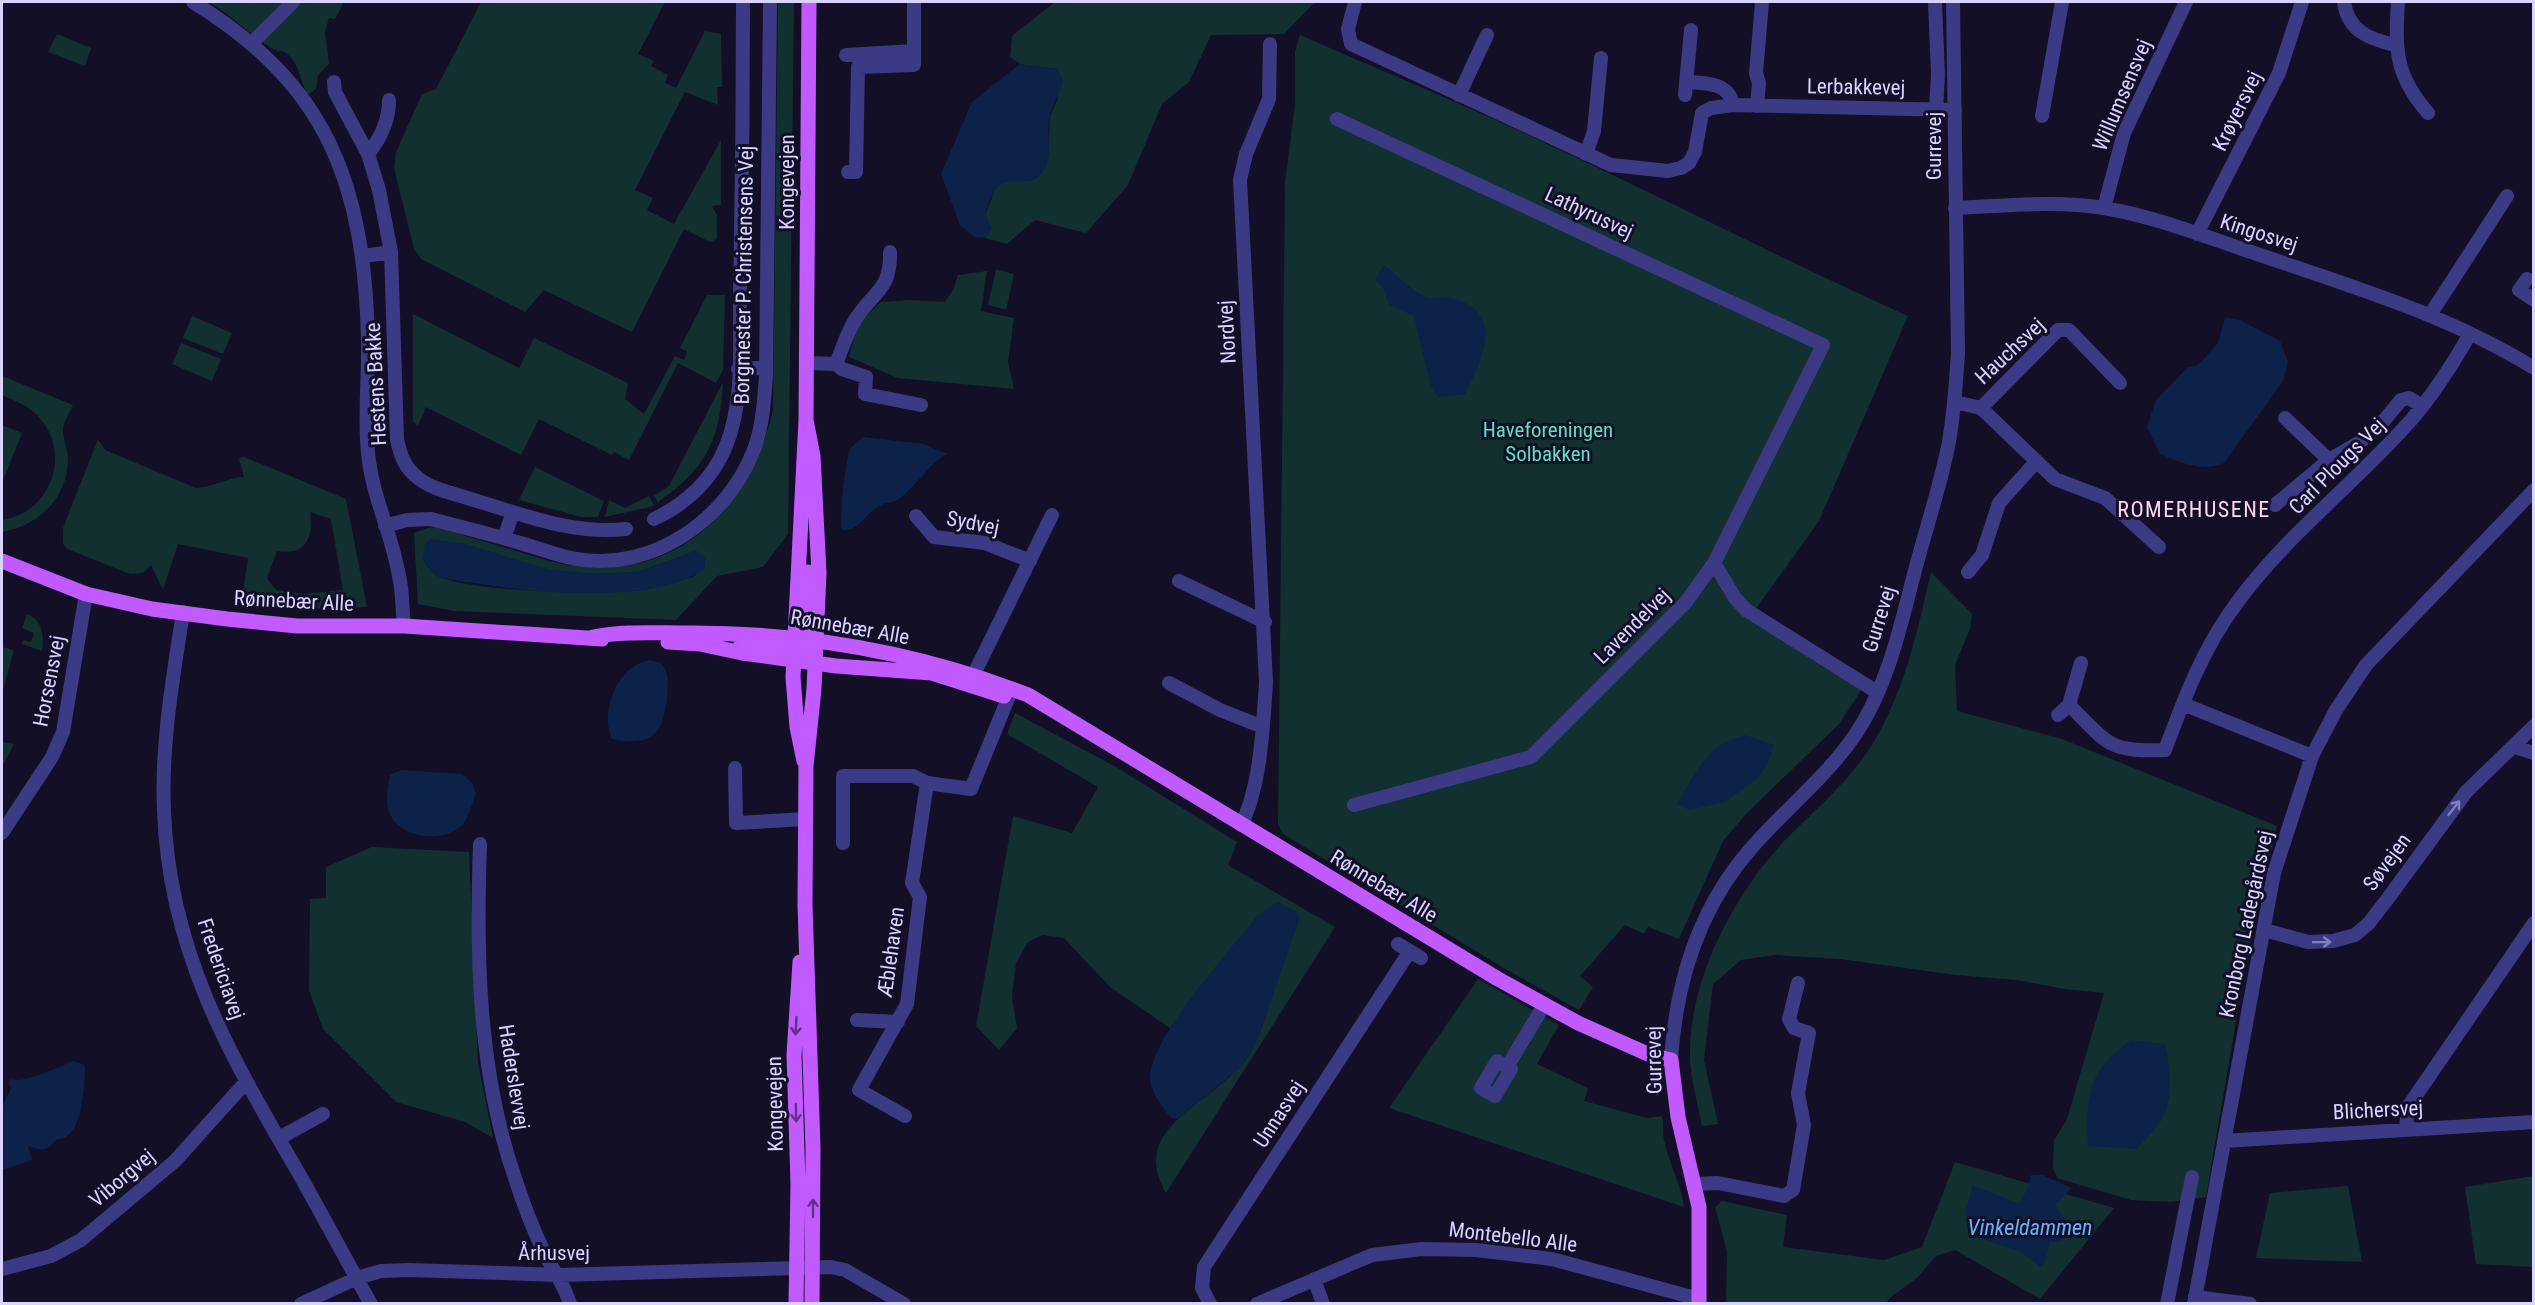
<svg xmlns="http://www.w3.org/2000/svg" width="2535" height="1305" font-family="'Roboto Condensed',sans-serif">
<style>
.green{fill:#12302f;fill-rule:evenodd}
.water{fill:#0c2248}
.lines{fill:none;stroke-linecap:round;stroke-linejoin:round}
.minor{stroke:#3d3a85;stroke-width:14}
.major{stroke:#c25bff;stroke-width:15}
.oneway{stroke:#837fbc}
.oneway2{stroke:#623188}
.labels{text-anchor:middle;stroke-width:6;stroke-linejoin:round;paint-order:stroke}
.street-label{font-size:21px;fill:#d9d4ff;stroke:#130f26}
.park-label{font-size:21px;fill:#5fe0c0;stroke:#130f26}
.neighbourhood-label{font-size:22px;letter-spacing:1.5px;fill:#ffd6f0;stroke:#130f26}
.water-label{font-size:22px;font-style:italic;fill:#62b6ff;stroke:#130f26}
</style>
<rect width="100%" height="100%" fill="#130f26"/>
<path class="green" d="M 208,2 L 344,2 L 335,19 L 329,18 L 325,32 L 329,64 L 318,75 L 316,89 L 308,95 C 299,80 299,57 280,50 L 279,52 C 253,39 234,16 208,2 Z
M 481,2 L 665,2 L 638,54 L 654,61 L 651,66 L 668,75 L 665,83 L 676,88 L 705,31 L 721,34 L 722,87 L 717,87 L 718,105 L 685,92 L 635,190 L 653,198 L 647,210 L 674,224 L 721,140 L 721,205 L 712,206 L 717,215 L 717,239 L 710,242 L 684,229 L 632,332 L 544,290 L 525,312 L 421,259 L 414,249 L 394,168 L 396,152 L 422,94 L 436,89 Z
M 778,2 L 794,2 L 788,534 L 763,567 L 717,576 L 676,620 L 454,611 L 418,604 L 414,533 C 420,531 429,527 435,527 C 445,528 457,533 466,536 C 494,544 522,553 549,561 C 664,591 748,518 773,410 ZM 696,551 L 705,558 L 695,576 C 678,581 660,587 641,590 C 604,594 464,593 434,574 C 430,571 426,564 423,559 L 491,553 L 550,570 L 592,574 L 638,572 Z
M 1055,2 L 1322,2 L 1313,4 L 1284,34 L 1211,35 L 1189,82 L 1162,104 L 1128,185 L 1086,233 L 1035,220 L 1007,244 L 985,238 L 991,229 L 985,215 L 996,187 L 1008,179 L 1032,180 L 1048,159 L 1050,116 L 1058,98 L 1057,69 L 1020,64 L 1010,57 L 1012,36 Z
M 57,34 L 91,48 L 85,66 L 48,52 Z
M 1300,35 C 1375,68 1451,99 1526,134 C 1654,193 1779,258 1908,316 L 1819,521 L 1755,610 L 1868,680 L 1839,724 L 1747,813 L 1723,841 L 1679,939 L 1648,927 L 1644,934 L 1625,925 L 1580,976 L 1593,987 L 1579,1010 L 1507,970 L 1283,834 L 1278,824 L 1285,183 L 1295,104 L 1295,52 Z
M 996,269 L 1014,274 L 1006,310 L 988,305 Z
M 987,271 L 981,311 L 1014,318 L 1008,362 L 1014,389 L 898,378 L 849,357 L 858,324 L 881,302 L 909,300 L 945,302 L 953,290 L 958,275 Z
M 707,295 L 725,295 L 723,370 L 716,383 L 678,363 L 629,460 L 614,452 L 612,455 L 539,419 L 521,455 L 426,407 L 418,426 L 413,421 L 413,314 L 519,368 L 534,338 L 628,383 L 625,399 L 644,414 L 675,356 L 684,360 L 687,351 L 680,348 Z
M 192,316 L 232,333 L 223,354 L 183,338 Z
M 181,343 L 221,359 L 212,381 L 172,364 Z
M 2,376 L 73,405 C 70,412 62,424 63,431 C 63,440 68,449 68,459 C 68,498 38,526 2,532 L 2,520 C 51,513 73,453 38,416 C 28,405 15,401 2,395 Z
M 723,382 C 720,440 707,468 658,502 L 654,496 L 669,486 Z
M 2,425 L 22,433 L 2,483 Z
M 98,439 L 105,450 L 196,488 C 213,487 227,478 244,477 L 239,458 L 244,457 L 346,499 L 367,607 L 281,610 L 241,605 L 248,558 L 178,544 L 163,590 L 151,565 L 143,573 L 130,574 L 67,549 L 63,543 L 63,528 ZM 310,512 L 331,519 L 343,590 L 305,594 L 276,590 L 267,578 L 277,551 C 305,556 314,539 310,512 Z
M 535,467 L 604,501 L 598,517 L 581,517 L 519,500 Z
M 649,496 L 654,505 L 650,507 L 605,517 L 609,500 L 625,508 Z
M 1931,572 L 1972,614 L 1970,629 L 1955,665 L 1957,711 L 2062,739 L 2277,826 L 2246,963 L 2206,1197 L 2170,1202 L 2131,1200 L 2057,1178 L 2053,1168 L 2054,1140 L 2067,1119 L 2104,993 L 2064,989 L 2017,980 L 1956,975 L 1840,959 L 1775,955 L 1741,960 L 1713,984 L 1704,1060 L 1718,1124 L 1702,1126 C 1698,1104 1691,1081 1690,1059 C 1688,979 1735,891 1790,835 C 1818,808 1848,781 1870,748 C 1904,694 1917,633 1931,572 Z
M 27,614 C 43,620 44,636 42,651 L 22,644 L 23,640 L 31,642 L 34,633 L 22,628 Z
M 2,647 L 14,650 L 2,694 Z
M 1015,713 L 1116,767 L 1237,842 L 1228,865 L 1335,927 L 1166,1193 C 1123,1120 1232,1100 1255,1044 C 1261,1030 1268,1012 1271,996 C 1274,980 1262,933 1259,914 L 1170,1028 L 1110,987 L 1064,938 L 1043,935 L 1028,942 L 1016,963 L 1012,997 L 1017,1028 L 999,1050 L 976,1026 L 1013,816 L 1072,833 L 1098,787 L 1007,734 Z
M 2,742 L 14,744 L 2,767 Z
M 372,847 L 469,852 L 478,1063 L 493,1138 L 465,1122 L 396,1102 L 323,1029 L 309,990 L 310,899 L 326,898 L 326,867 Z
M 1478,979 L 1559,1025 L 1537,1064 L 1588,1088 L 1584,1101 L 1647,1118 L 1662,1116 C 1664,1125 1662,1135 1665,1144 C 1670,1166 1681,1184 1684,1207 L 1389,1108 Z
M 1955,1162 L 2114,1208 L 2040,1299 L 1955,1250 L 1936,1256 L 1918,1277 L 1891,1297 L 1886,1303 L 1726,1304 L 1727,1252 L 1715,1207 L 1722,1201 L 1787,1215 L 1783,1247 L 1884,1260 L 1922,1247 Z
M 2533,1176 L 2533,1267 L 2476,1264 L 2465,1187 Z
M 2348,1186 L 2362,1262 L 2256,1258 L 2270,1193 Z"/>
<path class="water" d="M 1020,64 L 1057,69 L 1063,80 C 1060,92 1054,103 1050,115 C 1045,133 1055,158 1041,174 C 1023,195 999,159 985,215 L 991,229 L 985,238 L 974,237 L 960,225 L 941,174 L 972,102 Z
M 1384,265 C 1394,273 1417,295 1428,298 C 1435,300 1444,296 1451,298 C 1507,312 1482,359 1465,394 L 1438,397 L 1431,387 L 1414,316 L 1389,305 L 1383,288 L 1375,280 Z
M 2225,317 L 2240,320 L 2280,341 L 2288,362 L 2283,381 L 2224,463 C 2203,473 2180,462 2160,454 L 2147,427 L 2156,400 L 2187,368 L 2198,365 L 2218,343 Z
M 863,437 C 874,438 917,444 921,443 L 947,454 C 929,463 916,487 899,499 C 893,503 886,502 881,505 C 866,512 861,531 842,530 C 839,519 845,462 850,450 C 852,445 859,441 863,437 Z
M 431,539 L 466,544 L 550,570 L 592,574 L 638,572 L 696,551 L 705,557 L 705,569 C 654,605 534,593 474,583 C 462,581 445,581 434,574 C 430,571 426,564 423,559 L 425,544 Z
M 650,660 L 661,663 C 670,674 668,685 667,698 C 663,736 650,747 612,739 C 599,712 618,664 650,660 Z
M 1745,735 L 1774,745 L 1768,763 L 1759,777 L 1725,802 L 1689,810 L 1677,804 C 1698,770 1704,746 1745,735 Z
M 401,770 L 462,774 L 472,783 L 476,794 C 472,803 469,817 463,824 C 445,844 399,839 389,812 C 385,802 388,786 390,775 Z
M 1278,902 L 1297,912 L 1299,920 L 1255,1046 L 1240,1068 L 1178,1118 L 1171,1118 C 1162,1106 1151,1093 1150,1078 C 1149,1039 1233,947 1259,914 Z
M 2131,1040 L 2164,1044 C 2171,1065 2173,1094 2164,1115 C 2159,1127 2146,1138 2137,1149 L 2088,1146 C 2086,1095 2088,1070 2131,1040 Z
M 73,1061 L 85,1065 C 85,1083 83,1141 57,1139 C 46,1152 43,1151 28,1146 L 32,1160 L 2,1170 L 2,1107 L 11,1089 L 9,1082 L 12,1079 C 24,1084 59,1067 73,1061 Z
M 2031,1175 L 2042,1175 L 2072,1188 L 2055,1205 L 2067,1223 L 2062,1241 L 2050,1242 L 2045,1263 L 2041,1267 L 2021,1252 L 1980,1238 L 1965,1214 L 1973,1185 L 2019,1204 L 2028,1188 Z"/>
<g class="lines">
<path class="minor" d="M 193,2 C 329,86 364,185 368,339 C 369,377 364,416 368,453 C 372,496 392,534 399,576 C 403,592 402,610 404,626
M 1355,2 L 1348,29 L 1351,44 L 1611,165 L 1668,171 L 1681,168 L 1689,163 L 1695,152 L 1702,113 L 1711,108 L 1733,105 L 1955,110
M 1935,2 L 1938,75 L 1936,109
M 2344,2 C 2348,31 2369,39 2395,45
M 2398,2 C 2395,50 2395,75 2428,113
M 252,43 L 293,2
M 846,55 L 914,51
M 334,82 L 335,92 L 368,154 L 379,190 L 391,252 L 397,439 C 400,455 405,468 418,478 C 433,490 456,494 474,500 C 524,515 573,535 626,529
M 1686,82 C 1705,83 1729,82 1733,105
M 1459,95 L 1487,35
M 1685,95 L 1691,30
M 1757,106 L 1759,83 L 1756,73 L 1762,2
M 2042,116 L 2062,2
M 1337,119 L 1823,345 L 1714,563 L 1686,602 L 1531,757 L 1354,805
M 368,154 C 381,138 389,120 389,100
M 1586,154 L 1594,131 L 1601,58
M 848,172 L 856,172 L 858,67 L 914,65 L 914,2
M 1955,208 C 2004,206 2055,200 2104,208 C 2157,217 2206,237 2257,254 C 2351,286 2448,315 2534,368
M 2104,208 L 2124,133 L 2186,2
M 2197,234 L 2279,73 L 2302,2
M 364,256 L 391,252
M 2527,279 L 2519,290 L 2534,300
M 2430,315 L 2507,196
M 806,363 L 836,364 L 842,369 L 866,377 L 865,394 L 921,405
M 836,364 C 842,349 847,333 855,320 C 873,291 891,291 890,252
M 738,369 L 766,367
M 1955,402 L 1981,408 L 2055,479 L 2105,498 L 2159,547
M 1981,408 L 2058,330 L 2069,330 L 2120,383
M 2285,418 L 2329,460
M 2275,505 L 2329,460 L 2360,442 L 2381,424 L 2401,400 L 2409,398 L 2422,406
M 916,516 L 934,537 L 985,543 L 1030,561
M 654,519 C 686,504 713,479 726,446 C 745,399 739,342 740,293 C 742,196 743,99 743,2
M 385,526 L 407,520 L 431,519 C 462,527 493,535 524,544 C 541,549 559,556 576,559 C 652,572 726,520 753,452 C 763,427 764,401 766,376 L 770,2
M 504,538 L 513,512
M 1714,563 L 1735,598 L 1746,610 L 1877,692
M 1968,572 L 1982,555 L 1999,503 L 2035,463
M 1179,581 L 1265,622
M 183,612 C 173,678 161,744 164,811 C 169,952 230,1055 298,1172 C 323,1216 346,1260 371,1304
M 974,674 L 1052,515
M 1169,683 L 1220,710 L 1263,727
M 2183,704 L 2312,756
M 2069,705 C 2109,744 2107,752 2165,750 C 2184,699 2203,648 2236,604 C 2283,539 2348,489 2402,430 C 2429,402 2451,367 2470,334
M 2058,715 L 2069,705 L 2081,663
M 2515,747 L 2534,753
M 735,768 L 736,823 L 806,819
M 1241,825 C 1261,786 1263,726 1266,682 L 1240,180 L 1246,154 L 1269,99 L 1270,44
M 2,833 L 52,757 L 63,732 L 86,594
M 843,843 L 843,776 L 913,776 L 927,783 L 971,789 L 1012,689
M 480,844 C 476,955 478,1072 515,1178 C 524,1206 538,1242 552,1267 C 560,1281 565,1287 570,1304
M 2265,930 L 2308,942 L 2333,941 L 2355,935 L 2369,923 L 2389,897 L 2466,792 L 2534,726
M 1398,944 L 1421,958
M 857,1020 L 898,1022
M 1671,1060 C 1676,981 1700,905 1754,845 C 1787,808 1827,776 1855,735 C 1887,688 1900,628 1914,574 C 1925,532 1939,490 1948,447 C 1954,416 1956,384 1958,353 L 1953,2
M 1507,1067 L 1497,1061 L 1481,1088 L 1495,1096 L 1511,1069 L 1507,1067 L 1544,1005
M 905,1116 L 859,1090 L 907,1004 L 920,897 L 912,883 L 927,783
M 2406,1129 L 2408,1107 L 2534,923
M 279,1138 L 323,1114
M 2224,1141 L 2534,1122
M 1695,1184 L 1718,1183 L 1784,1196 L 1793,1190 L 1804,1125 L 1798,1093 L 1809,1033 L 1794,1028 L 1789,1019 L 1798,983
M 2,1269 L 51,1256 L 81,1240 L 175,1161 L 245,1083
M 1314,1279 L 1323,1304
M 2195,1297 L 2250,1304
M 301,1304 L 357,1278 L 381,1271 L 409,1270 L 559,1275 L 831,1267 L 845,1270 L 904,1304
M 1210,1304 L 1202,1288 L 1204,1267 L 1410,951
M 1257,1304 L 1372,1255 L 1422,1249 L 1476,1250 L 1552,1259 L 1699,1299
M 2167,1304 L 2192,1177
M 2194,1304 L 2274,873 L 2312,756 L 2336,710 L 2366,665 L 2534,490"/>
<path class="major" d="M 806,420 L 813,456 L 819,573 L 814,689 L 806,766 L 805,905 L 813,1148 L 812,1304
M 2,561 L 86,594 L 152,609 L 227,619 L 297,626 L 404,626 L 602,639
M 593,637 C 623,631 653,633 684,633 C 802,632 918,652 1028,695 L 1498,979 L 1578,1023 L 1650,1055 L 1671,1060 L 1678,1117 L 1699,1207 L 1699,1304
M 668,642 L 700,644 L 742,653 L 836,666 L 932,673 L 1004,696
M 741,643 L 804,649
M 807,647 L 808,572
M 804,761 L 797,727 L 793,677 L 806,420 L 809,2
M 796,1304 L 798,1184 L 794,1055 L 800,962"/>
</g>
<defs><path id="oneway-shaft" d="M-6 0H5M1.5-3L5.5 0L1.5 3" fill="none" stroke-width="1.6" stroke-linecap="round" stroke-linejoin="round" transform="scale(1.5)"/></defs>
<g class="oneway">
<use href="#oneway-shaft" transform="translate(2454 808) rotate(-52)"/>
<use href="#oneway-shaft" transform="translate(2322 942) rotate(-1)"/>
</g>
<g class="oneway2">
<use href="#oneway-shaft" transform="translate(796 1026) rotate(93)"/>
<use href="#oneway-shaft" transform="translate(796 1113) rotate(89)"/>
<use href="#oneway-shaft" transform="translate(813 1208) rotate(-90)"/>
</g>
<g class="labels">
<g class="street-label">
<text transform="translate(1856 87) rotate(1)" y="7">Lerbakkevej</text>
<text transform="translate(2122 95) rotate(-67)" y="7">Willumsensvej</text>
<text transform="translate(2237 111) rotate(-64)" y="7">Krøyersvej</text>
<text transform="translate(1934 146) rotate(-90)" y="7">Gurrevej</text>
<text transform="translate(787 182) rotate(-90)" y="7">Kongevejen</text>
<text transform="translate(1589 213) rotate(25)" y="7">Lathyrusvej</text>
<text transform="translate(2259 233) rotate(18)" y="7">Kingosvej</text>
<text transform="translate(744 275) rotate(-89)" y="7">Borgmester P. Christensens Vej</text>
<text transform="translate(1227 332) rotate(-93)" y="7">Nordvej</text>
<text transform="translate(2010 351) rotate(-43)" y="7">Hauchsvej</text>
<text transform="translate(376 384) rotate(-93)" y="7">Hestens Bakke</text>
<text transform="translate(2337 466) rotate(-45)" y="7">Carl Plougs Vej</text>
<text transform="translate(973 523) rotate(11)" y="7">Sydvej</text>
<text transform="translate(294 601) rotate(3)" y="7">Rønnebær Alle</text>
<text transform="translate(1879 619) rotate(-73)" y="7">Gurrevej</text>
<text transform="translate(1632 626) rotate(-45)" y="7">Lavendelvej</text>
<text transform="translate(850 627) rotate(10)" y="7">Rønnebær Alle</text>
<text transform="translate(49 681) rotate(-79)" y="7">Horsensvej</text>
<text transform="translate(2387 862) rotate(-54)" y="7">Søvejen</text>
<text transform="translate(1384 886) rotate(31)" y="7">Rønnebær Alle</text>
<text transform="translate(2246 924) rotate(-78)" y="7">Kronborg Ladegårdsvej</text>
<text transform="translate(891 952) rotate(-82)" y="7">Æblehaven</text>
<text transform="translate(221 969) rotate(71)" y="7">Fredericiavej</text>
<text transform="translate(1654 1060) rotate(-91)" y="7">Gurrevej</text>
<text transform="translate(514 1077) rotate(81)" y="7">Haderslevvej</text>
<text transform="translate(775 1104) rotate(-91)" y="7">Kongevejen</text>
<text transform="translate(2378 1110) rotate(-3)" y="7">Blichersvej</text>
<text transform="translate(1279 1114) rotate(-57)" y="7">Unnasvej</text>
<text transform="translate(122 1178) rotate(-40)" y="7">Viborgvej</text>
<text transform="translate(1513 1237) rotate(7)" y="7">Montebello Alle</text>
<text x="554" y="1260">Århusvej</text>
</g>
<g class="park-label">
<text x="1548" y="437">Haveforeningen<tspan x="1548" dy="24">Solbakken</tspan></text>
</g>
<g class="neighbourhood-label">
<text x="2194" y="517">ROMERHUSENE</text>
</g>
<g class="water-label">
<text x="2030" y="1235">Vinkeldammen</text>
</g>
</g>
<rect width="2535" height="1305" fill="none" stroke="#d9d4ff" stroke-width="6"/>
</svg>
